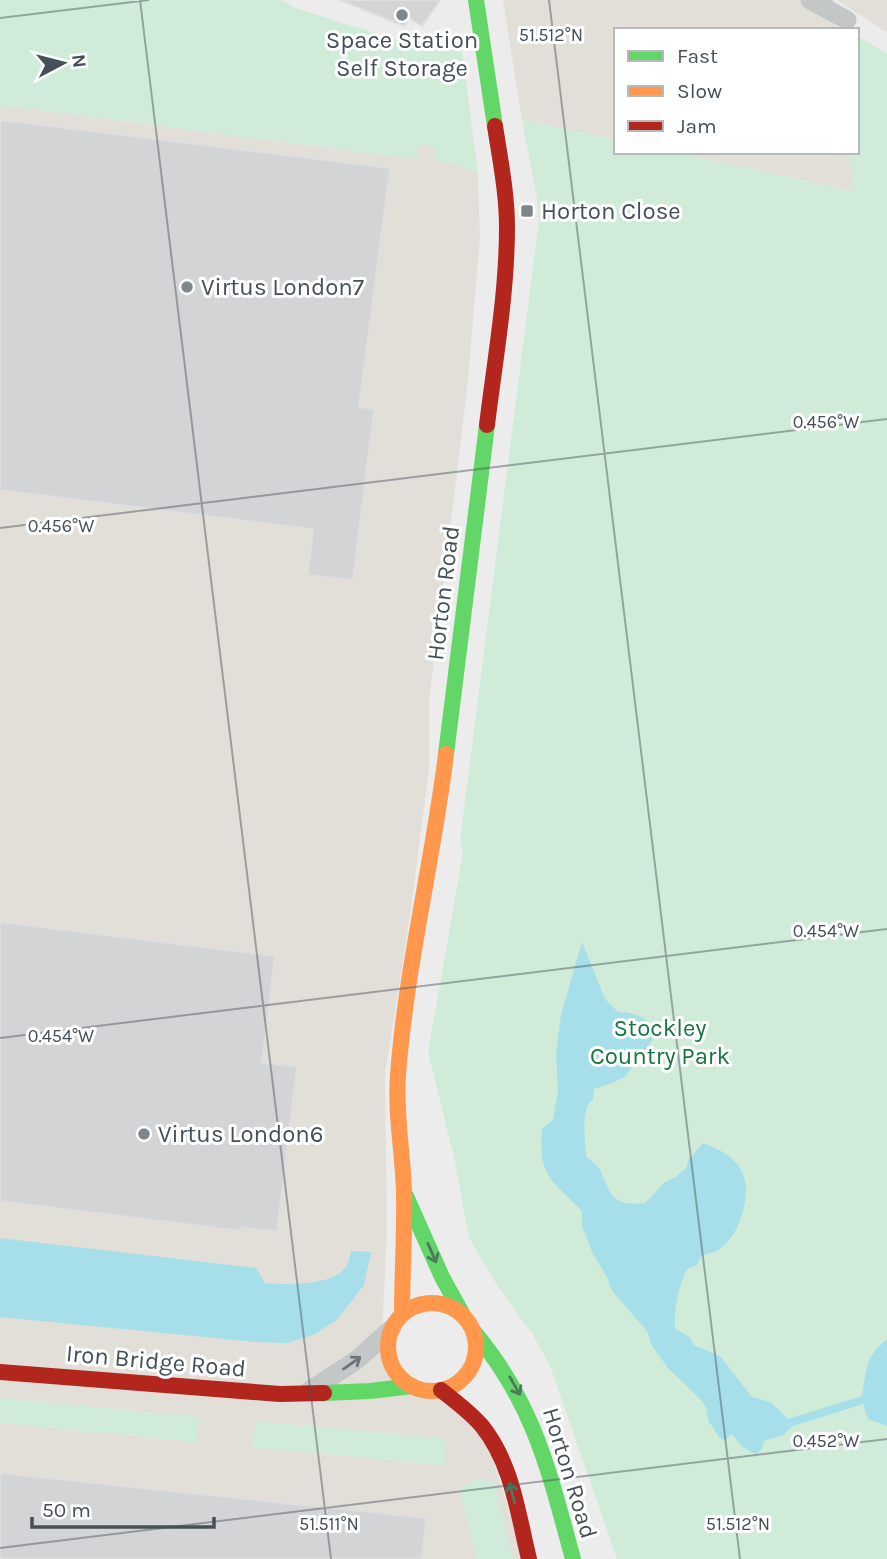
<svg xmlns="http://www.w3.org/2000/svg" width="887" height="1559" font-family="Karla,sans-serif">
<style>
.commercial{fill:#e2dfd9}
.green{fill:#d0ecd9}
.water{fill:#a6dfe9}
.building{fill:#d3d4d5;stroke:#dededf;stroke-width:2}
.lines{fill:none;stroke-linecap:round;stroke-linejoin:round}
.street{stroke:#c4c7c8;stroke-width:19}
.fast{stroke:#63d668;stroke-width:16}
.slow{stroke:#ff974d;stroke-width:16}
.jam{stroke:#b3261e;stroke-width:16}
.oneway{stroke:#4d785d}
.oneway2{stroke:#6a747a}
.ticks{fill:none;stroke:#445058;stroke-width:2;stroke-opacity:0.45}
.poi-dot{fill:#7f878c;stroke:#fff;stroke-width:2.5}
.labels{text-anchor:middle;stroke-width:6;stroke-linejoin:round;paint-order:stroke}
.poi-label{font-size:24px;fill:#445058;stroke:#fff;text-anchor:start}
.street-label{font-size:24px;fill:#445058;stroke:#fff}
.park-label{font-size:24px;fill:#187642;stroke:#fff}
.ticks-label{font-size:18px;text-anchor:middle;fill:#445058;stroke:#fff;stroke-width:6;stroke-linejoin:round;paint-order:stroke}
</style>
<rect width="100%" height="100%" fill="#edecec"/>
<path class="commercial" d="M 503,0 L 834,0 L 837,30 L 616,30 L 616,140 L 522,120 Z
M 837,0 L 887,0 L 887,32 L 880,28 Z
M 0,105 L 416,159 L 418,144 L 436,147 L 435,160 L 458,164 L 478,174 L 480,239 L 467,390 L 429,701 L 429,769 L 410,916 L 385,1075 L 387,1232 L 381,1355 L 398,1384 L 439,1396 L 488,1443 L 524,1559 L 0,1559 Z
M 672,152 L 849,152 L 853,191 L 679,154 Z"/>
<path class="green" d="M 0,0 L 282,0 L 295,8 L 398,40 L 462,49 L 478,174 L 458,164 L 434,160 L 435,147 L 419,145 L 417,159 L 0,105 Z
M 857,36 L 887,54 L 887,1559 L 617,1559 L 550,1366 L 533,1335 L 498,1287 L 469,1238 L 454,1158 L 428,1052 L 463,853 L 460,840 L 539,220 L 537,198 L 522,120 L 616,140 L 616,152 L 672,152 L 853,191 L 849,152 L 857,152 Z
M 0,1398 L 199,1417 L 197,1442 L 0,1423 Z
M 255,1421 L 446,1439 L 444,1465 L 260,1448 L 253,1450 Z
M 477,1479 L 489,1480 L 494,1483 L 513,1559 L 477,1559 L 460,1491 L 462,1487 Z"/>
<path class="water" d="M 582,942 L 605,999 L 618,1012 C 635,1012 660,1020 651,1042 C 648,1049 641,1054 637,1059 C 632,1065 630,1072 624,1077 C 616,1082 603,1086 594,1089 L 593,1099 C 579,1112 586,1139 586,1156 C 591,1161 599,1166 601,1172 C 612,1198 614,1206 645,1203 L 665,1182 L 677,1176 L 686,1168 L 689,1159 L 703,1143 C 718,1149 735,1156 742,1172 C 753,1194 739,1238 718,1250 C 713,1253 707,1254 702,1255 L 697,1265 L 687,1269 C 678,1288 674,1308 675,1329 L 690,1337 L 694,1345 L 720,1356 L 752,1397 L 771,1402 L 788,1419 L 862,1396 C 867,1369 864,1358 887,1339 L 887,1426 L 868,1419 L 863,1404 L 793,1426 L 782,1436 L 765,1440 L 761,1450 L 756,1454 L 744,1448 L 731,1434 L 725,1441 L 719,1437 L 708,1420 L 706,1407 L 700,1399 L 668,1368 L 652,1346 L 647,1331 L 612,1291 L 607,1277 L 593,1254 L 582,1226 L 582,1211 C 551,1180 538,1176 542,1129 L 553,1120 L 558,1091 L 556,1054 L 561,1015 Z
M 0,1238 L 256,1268 L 265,1283 C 285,1285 333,1286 346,1267 C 349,1263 350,1255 351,1251 L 371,1252 L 364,1285 L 337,1320 L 313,1335 L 287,1343 L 255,1342 L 0,1317 Z"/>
<path class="building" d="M 340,0 L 440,0 L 422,26 L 409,18 L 404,26 Z
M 0,120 L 390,168 L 359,407 L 374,409 L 353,580 L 308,575 L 313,529 L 0,490 Z
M 0,922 L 275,956 L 262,1062 L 297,1067 L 277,1232 L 242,1227 L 241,1231 L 0,1201 Z
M 0,1473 L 426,1518 L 422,1559 L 0,1559 Z"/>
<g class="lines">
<path class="street" d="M 810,0 L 847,20
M 309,1391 L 358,1359 L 391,1329"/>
<path class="fast" d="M 476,0 L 495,126
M 446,754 L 487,425
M 406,1196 L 442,1277 L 463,1315
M 474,1332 C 534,1403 549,1471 573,1559
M 324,1393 L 370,1391 L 412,1386"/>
<path class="slow" d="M388 1347a44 44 0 1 1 88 0a44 44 0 1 1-88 0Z
M 402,1315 C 402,1274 405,1233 404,1192 C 403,1153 395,1115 398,1075 C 406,967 433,861 446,754"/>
<path class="jam" d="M 487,425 C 495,359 507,293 507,227 C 507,193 500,159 495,126
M 0,1372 L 280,1394 L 324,1393
M 441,1390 C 455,1401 470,1412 482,1426 C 512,1463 518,1514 529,1559"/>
</g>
<defs><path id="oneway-shaft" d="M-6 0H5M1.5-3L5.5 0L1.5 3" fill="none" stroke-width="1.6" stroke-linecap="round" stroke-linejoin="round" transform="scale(1.75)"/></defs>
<g class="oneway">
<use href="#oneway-shaft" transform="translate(432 1253) rotate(67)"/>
<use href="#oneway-shaft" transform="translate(515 1386) rotate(60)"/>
<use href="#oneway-shaft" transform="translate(512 1493) rotate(-105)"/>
</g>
<use class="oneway2" href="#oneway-shaft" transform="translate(352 1363) rotate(-35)"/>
<path class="ticks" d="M 140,0 L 331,1559M 549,0 L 740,1559M 0,18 L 149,0M 0,528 L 887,419M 0,1038 L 887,929M 0,1548 L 887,1439"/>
<g class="poi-dot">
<circle cx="402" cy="15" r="7"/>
<rect x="520" y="204" width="14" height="14" rx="3.5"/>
<circle cx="187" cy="287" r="7"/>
<circle cx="144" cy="1134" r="7"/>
</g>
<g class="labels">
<g class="poi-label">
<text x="402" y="48" text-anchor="middle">Space Station<tspan x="402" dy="28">Self Storage</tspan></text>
<text x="541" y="219">Horton Close</text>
<text x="201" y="295">Virtus London7</text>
<text x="158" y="1142">Virtus London6</text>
</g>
<g class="street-label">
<text transform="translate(443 593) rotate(-83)" y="8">Horton Road</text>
<text transform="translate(156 1361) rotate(5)" y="8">Iron Bridge Road</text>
<text transform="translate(570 1473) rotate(73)" y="8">Horton Road</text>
</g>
<g class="park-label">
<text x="660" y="1036">Stockley<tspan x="660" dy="28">Country Park</tspan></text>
</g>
</g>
<g class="ticks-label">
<text x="551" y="41">51.512°N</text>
<text x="826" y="428">0.456°W</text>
<text x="61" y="532">0.456°W</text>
<text x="826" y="937">0.454°W</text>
<text x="61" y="1042">0.454°W</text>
<text x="826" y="1447">0.452°W</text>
<text x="329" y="1530">51.511°N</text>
<text x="738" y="1530">51.512°N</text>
</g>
<rect x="614" y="28" width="245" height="126" fill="#ffffff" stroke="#b4b9bc" stroke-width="2"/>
<rect x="628" y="51" width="35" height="10" fill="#63d668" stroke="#b4b9bc" stroke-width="2"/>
<text x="677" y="63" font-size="21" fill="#445058">Fast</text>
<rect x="628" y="86" width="35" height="10" fill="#ff974d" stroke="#b4b9bc" stroke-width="2"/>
<text x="677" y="98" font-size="21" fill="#445058">Slow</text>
<rect x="628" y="121" width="35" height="10" fill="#b3261e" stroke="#b4b9bc" stroke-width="2"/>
<text x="677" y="133" font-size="21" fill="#445058">Jam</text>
<g transform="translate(63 63) rotate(83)" stroke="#ffffff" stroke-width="5" paint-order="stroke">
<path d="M0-5L12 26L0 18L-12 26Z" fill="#445058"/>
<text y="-10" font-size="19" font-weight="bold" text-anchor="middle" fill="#445058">N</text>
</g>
<path d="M32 1517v10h182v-10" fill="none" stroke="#445058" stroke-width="3.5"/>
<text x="42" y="1517" font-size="21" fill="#445058" stroke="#ffffff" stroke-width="5" paint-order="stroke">50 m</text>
</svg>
